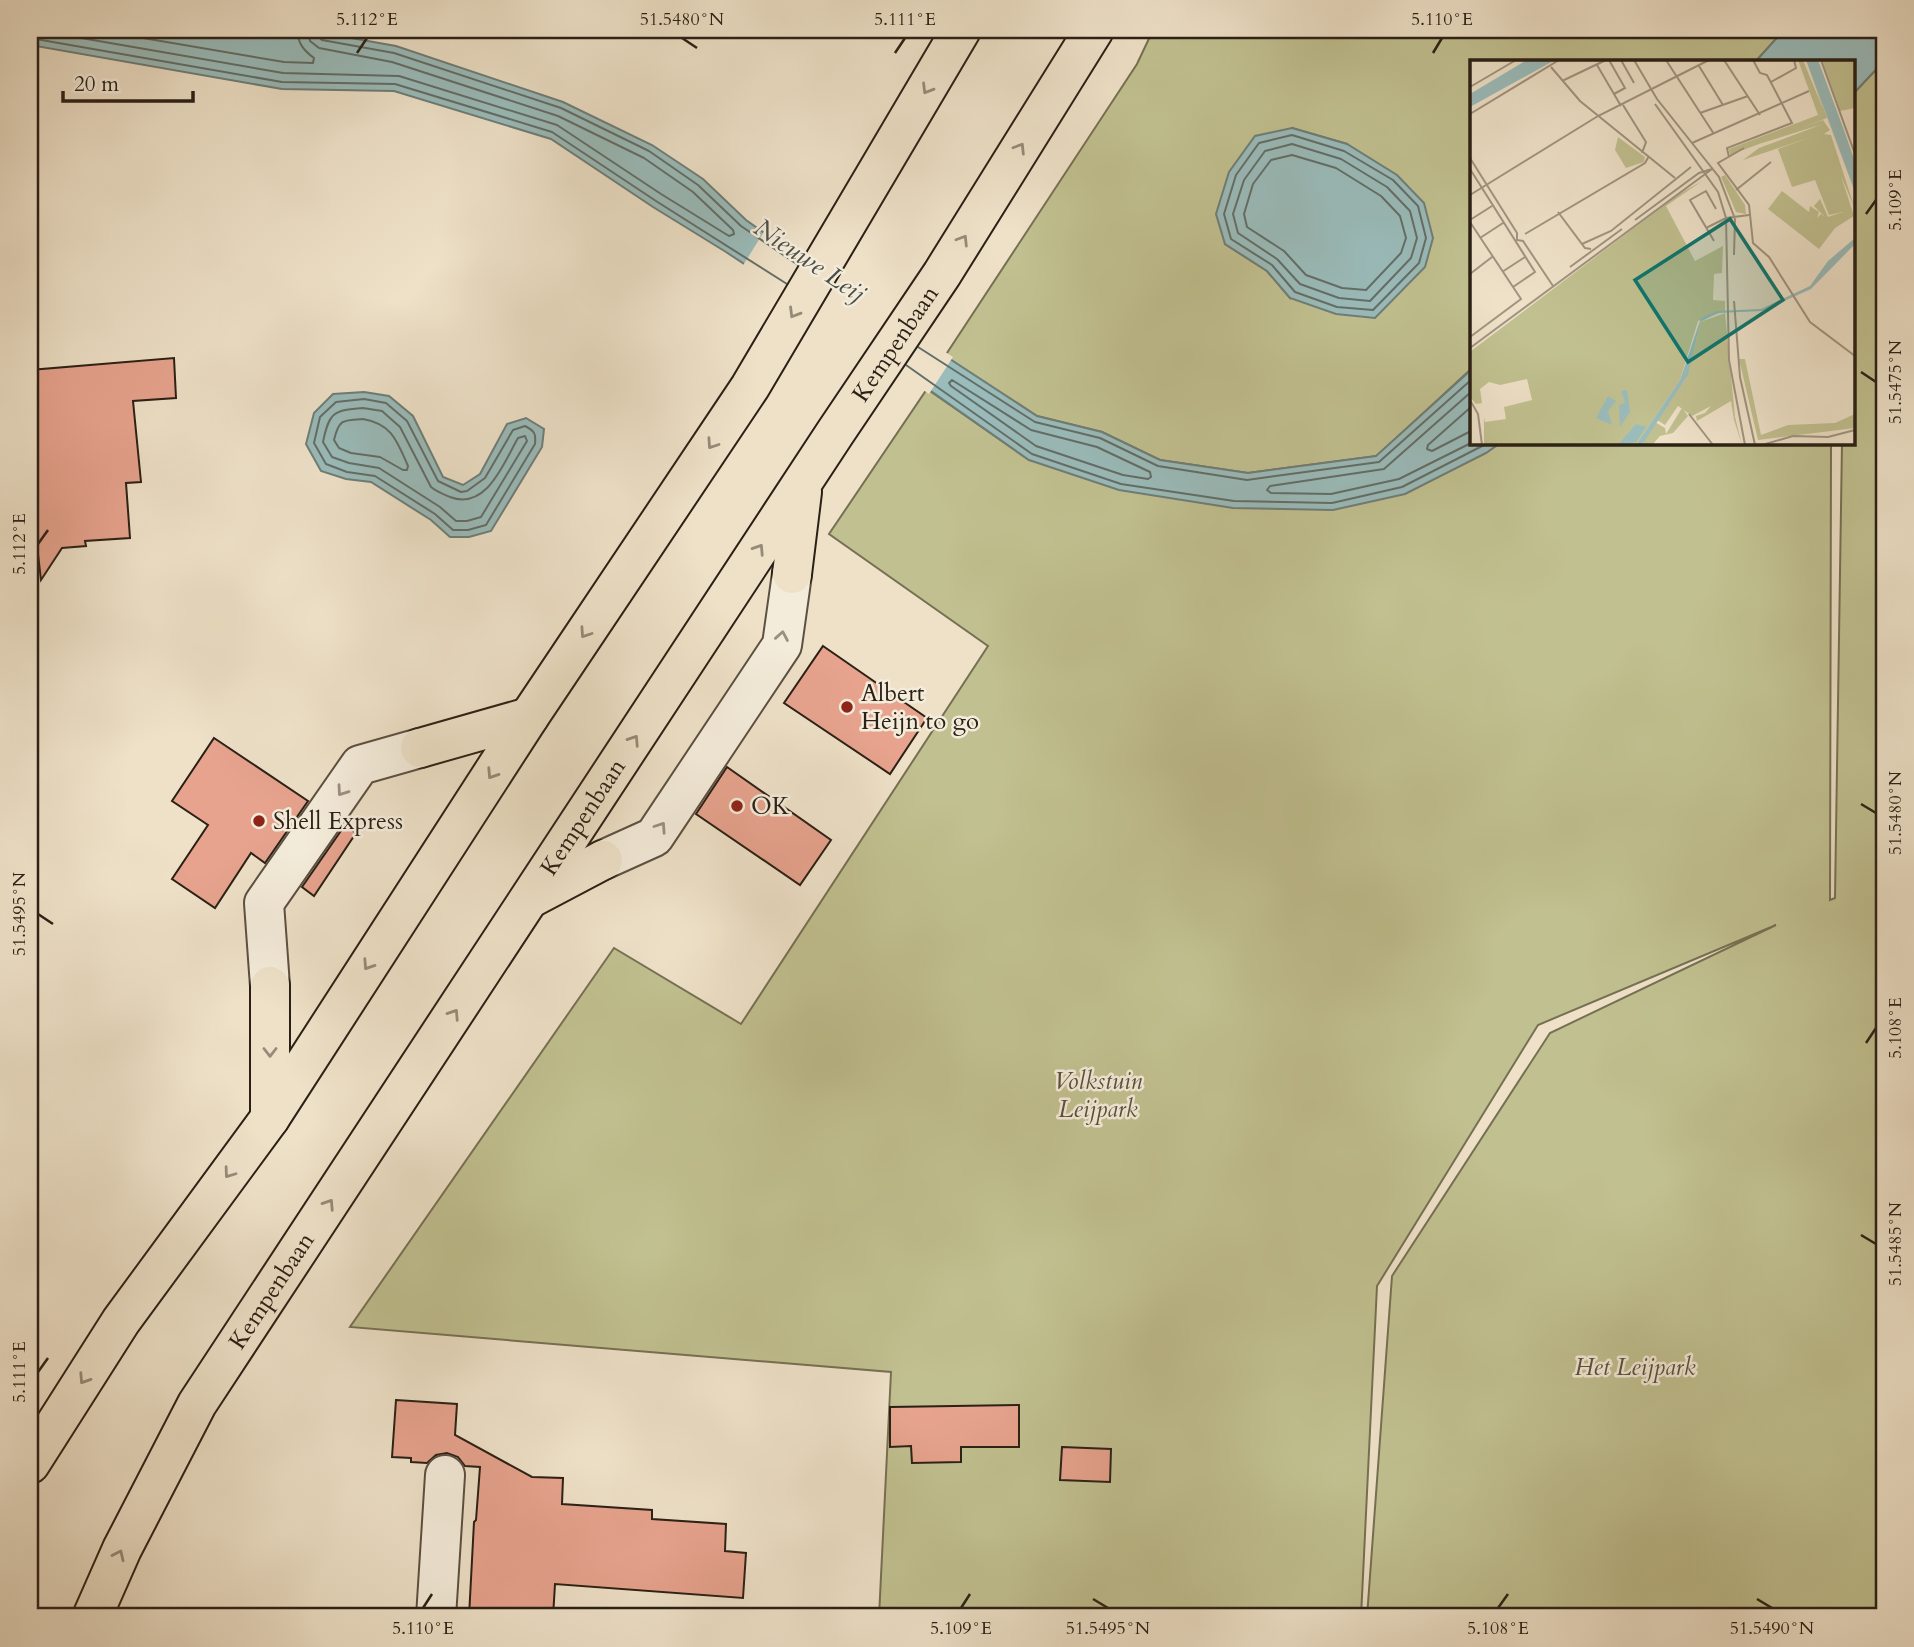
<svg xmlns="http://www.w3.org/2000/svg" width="1914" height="1647" font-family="Cardo,serif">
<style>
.green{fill:#c1c090;stroke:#767053;stroke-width:2;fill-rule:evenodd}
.water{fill:#9abcbb;stroke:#6e7e79;stroke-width:2}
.pier{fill:#eee1c8}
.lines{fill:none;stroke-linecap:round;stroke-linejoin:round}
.shore{stroke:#626e68;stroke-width:2}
.building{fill:#e7a38e;stroke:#2b2016;stroke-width:2}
.minor-casing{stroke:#5c5042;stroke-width:42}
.highway-casing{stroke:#2b2016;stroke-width:42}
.minor{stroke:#f4ecdb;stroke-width:38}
.highway{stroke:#eee1c8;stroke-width:38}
.oneway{stroke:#968a78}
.oneway2{stroke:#9a9082}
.ticks{fill:none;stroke:#2b2016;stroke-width:2.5}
.poi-dot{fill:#8f2418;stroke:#f4ecdb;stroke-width:2.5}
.labels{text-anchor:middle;stroke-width:5;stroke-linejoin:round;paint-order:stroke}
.street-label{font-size:24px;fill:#2b2016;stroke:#f4ecdb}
.poi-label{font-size:24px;fill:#2b2016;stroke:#f4ecdb;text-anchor:start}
.park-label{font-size:24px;font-style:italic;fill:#58503b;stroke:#f4ecdb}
.water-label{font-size:26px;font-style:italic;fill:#4c4f48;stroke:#f4ecdb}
.inset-road{fill:none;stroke:#a09481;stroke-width:2}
.view{fill:#0f766e;fill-opacity:0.15;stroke:#0f766e;stroke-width:3.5}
.inset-edge{fill:none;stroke:#2b2016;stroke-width:3.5}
.neatline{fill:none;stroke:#2b2016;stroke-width:2.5}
.ticks-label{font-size:18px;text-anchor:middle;fill:#2b2016}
</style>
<rect width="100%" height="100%" fill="#eee1c8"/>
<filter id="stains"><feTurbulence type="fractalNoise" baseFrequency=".00286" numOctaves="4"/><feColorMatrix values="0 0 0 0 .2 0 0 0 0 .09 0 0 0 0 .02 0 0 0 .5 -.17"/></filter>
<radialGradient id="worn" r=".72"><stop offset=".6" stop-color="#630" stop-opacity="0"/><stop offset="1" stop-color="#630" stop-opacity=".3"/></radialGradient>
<path class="green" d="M 1153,30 L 1784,30 L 1756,61 L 1471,61 L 1471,369 L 1377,456 L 1248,473 L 1160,460 L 1102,432 L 1037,416 L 945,356 L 1137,64 ZM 1292,128 L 1347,144 L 1290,298 L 1267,271 L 1225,244 Z
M 1884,61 L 1884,1617 L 1367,1617 L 1392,1276 L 1550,1033 L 1776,925 L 1538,1025 L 1377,1286 L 1361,1617 L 879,1617 L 891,1372 L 350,1327 L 614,948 L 741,1024 L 988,646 L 829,534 L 927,389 L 1029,460 L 1404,494 L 1486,453 L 1500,443 L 1831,443 L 1830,900 L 1835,898 L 1842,443 L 1853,443 L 1853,94 Z"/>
<path class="water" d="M 30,30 L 306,30 L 396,46 L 563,102 L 652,145 L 703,179 L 746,220 L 855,297 L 1037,416 L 1102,432 L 1160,460 L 1248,473 L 1376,456 L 1471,370 L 1471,443 L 1500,443 L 1486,453 L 1405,494 L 1333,510 L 1233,508 L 1119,490 L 1029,460 L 837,325 L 726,252 L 653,207 L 551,139 L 394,91 L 282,89 L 30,45 Z
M 1784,30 L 1884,30 L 1884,61 L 1853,94 L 1853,61 L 1756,61 Z
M 1292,128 L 1347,144 L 1397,175 L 1424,203 L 1433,238 L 1425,267 L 1375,318 L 1336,314 L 1290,298 L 1267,271 L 1225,244 L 1216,214 L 1229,172 L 1255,136 Z
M 364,392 L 389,396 L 413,416 L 443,477 L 463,485 L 480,474 L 507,424 L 526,418 L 544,429 L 542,447 L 491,531 L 469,537 L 450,537 L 431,520 L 371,482 L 346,479 L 321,471 L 306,444 L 314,413 L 333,394 Z"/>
<path class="pier" d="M 765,230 L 857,294 L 953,357 L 929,394 L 835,328 L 742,267 Z"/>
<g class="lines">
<path class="shore" d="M 35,30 L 283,73 L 399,76 L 557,125 L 661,194 L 729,236 L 734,234 L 733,230 L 693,192 L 644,158 L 558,116 L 392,62 L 319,48 L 310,41 L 308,30
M 96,30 L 284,62 L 313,63 L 314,58 C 303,50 298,43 297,30
M 317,30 L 318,36 L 322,40 L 394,53 L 561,108 L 649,151 L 698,185 L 741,226 L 798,265
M 30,38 L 282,82 L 395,84 L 552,132 L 656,201 L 787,284
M 1292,135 L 1344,151 L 1393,180 L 1418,206 L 1426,238 L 1419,263 L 1373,310 L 1337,307 L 1295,292 L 1272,265 L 1231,239 L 1224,214 L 1236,175 L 1259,143 Z
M 1292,144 L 1341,159 L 1387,187 L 1410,211 L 1417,238 L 1411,258 L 1370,301 L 1339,298 L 1300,284 L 1277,259 L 1238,233 L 1233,214 L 1244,180 L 1265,151 Z
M 1292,155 L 1336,168 L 1381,196 L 1400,216 L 1406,238 L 1401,253 L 1366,290 L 1342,288 L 1306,275 L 1284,251 L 1247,227 L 1244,214 L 1253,184 L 1271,160 Z
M 918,347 L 1035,422 L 1100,438 L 1158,466 L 1247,480 L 1379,462 L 1471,380
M 906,365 L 1032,454 L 1121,484 L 1234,501 L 1332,503 L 1402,487 L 1488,443
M 952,380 L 1031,430 L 1097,447 L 1150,472 L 1151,477 L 1148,479 L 1123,475 L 1036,446 L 951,386 L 949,383 Z
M 1471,392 L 1384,469 L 1270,486 L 1267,490 L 1271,493 L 1331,494 L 1399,479 L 1471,443
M 364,399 L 386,403 L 407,421 L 438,481 L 461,492 L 467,491 L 485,478 L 513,430 L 525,426 C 535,431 536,434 535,444 L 486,525 L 468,530 L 453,530 L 435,514 L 375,476 L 347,472 L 326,464 L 314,443 L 320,417 L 336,402 Z
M 1471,407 L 1428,445 L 1427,449 L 1432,451 L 1471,431
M 363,408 L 382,411 L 400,427 L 431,487 C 437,492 443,494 450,497 C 487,511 504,462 518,438 L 525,436 L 527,441 L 481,517 L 467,521 L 456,521 L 440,507 L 379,468 L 349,463 L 332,457 L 323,442 C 329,412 334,410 363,408 Z
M 363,419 C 392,424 397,441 408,466 L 407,470 L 403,470 L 380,457 L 351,453 L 339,448 L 334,440 C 339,419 343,420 363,419 Z"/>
</g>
<path class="building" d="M 174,358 L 176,398 L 133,401 L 141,482 L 126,483 L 130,538 L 85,541 L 86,546 L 62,548 L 41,580 L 33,511 L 30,511 L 30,370 Z
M 823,646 L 927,718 L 890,774 L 784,703 Z
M 214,738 L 308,801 L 265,863 L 251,853 L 215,908 L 172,879 L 208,825 L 172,801 Z
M 727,767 L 831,840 L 800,885 L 696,814 Z
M 345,825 L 356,833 L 314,896 L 302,887 Z
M 396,1400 L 457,1404 L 455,1435 L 532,1477 L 563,1478 L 562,1504 L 652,1510 L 652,1519 L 726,1524 L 725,1551 L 746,1553 L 743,1598 L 555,1584 L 553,1617 L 469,1617 L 474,1522 L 476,1520 L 480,1467 L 465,1466 L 458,1457 L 447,1453 L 436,1455 L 427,1463 L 411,1462 L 411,1458 L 392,1457 Z
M 1019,1405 L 1019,1447 L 961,1447 L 961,1462 L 912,1463 L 911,1446 L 890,1447 L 890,1407 Z
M 1062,1447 L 1111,1449 L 1110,1482 L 1060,1480 Z"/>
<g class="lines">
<defs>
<path id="minor" d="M 603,860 L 654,837 L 782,645 L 792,574
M 270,986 L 264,903 L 360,765 L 420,748
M 436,1617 L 445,1475"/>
<g id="highway">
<path d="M 792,574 L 802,492"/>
<path d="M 420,748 L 529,717"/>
<path d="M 531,898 L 603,860"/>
<path d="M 270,1118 L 270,986"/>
<path d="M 30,1464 L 121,1321 L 270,1118 L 529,717 L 750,387 L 961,30"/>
<path id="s1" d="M 92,1617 L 122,1549 L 197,1404 L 835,433 L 942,274 L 1094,30"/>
</g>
</defs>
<use href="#minor" class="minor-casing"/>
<use href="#highway" class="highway-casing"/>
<use href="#minor" class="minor"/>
<use href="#highway" class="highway"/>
</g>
<defs><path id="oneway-chevron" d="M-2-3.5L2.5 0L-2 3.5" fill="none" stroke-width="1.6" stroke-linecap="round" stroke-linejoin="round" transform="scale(1.75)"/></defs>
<g class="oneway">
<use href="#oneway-chevron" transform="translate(927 89) rotate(121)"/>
<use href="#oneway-chevron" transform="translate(1020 148) rotate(-58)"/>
<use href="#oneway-chevron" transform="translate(963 240) rotate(-58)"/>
<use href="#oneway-chevron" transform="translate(794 313) rotate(121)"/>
<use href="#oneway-chevron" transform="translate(712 444) rotate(124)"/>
<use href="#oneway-chevron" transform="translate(759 549) rotate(-57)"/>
<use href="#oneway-chevron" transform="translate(585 633) rotate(124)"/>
<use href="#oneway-chevron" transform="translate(634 740) rotate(-57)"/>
<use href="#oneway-chevron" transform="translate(492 774) rotate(123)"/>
<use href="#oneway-chevron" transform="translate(368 965) rotate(123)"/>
<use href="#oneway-chevron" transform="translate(454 1014) rotate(-57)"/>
<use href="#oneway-chevron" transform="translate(270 1052) rotate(90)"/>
<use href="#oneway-chevron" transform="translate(229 1173) rotate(126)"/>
<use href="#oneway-chevron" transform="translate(329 1204) rotate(-57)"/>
<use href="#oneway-chevron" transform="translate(84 1379) rotate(123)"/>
<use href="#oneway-chevron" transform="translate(119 1555) rotate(-65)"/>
</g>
<g class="oneway2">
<use href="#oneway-chevron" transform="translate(782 636) rotate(-80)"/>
<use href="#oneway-chevron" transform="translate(342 791) rotate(125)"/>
<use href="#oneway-chevron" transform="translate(661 827) rotate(-56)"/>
</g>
<path class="ticks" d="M 682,38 L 697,48M 357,53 L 367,38M 895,53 L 905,38M 1433,53 L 1442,38M 1866,214 L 1876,200M 1861,372 L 1876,382M 38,544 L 48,530M 1861,804 L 1876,813M 38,914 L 53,924M 1866,1043 L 1876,1028M 1861,1235 L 1876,1244M 38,1372 L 48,1358M 1093,1599 L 1108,1608M 1757,1599 L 1772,1608M 423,1608 L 432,1594M 961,1608 L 970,1594M 1498,1608 L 1508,1594"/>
<g class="poi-dot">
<circle cx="847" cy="707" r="7"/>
<circle cx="737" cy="806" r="7"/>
<circle cx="259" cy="821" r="7"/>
</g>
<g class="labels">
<g class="street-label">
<text dy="8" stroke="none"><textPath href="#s1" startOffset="1507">Kempenbaan</textPath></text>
<text dy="8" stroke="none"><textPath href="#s1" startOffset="940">Kempenbaan</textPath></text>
<text dy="8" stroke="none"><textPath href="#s1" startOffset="373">Kempenbaan</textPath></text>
</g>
<g class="poi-label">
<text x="861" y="701">Albert<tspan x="861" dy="28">Heijn to go</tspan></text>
<text x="751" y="814">OK</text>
<text x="273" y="829">Shell Express</text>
</g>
<g class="park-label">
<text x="1098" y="1089">Volkstuin<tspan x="1098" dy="28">Leijpark</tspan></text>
<text x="1635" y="1375">Het Leijpark</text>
</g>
<g class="water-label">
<text transform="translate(810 260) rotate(34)" y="9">Nieuwe Leij</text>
</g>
</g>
<g transform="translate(1470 60)">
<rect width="385" height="385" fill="#eee1c8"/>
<path d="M 328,0 L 333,0 L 353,49 L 336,0 L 385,134 L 357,58 L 260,95 L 259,89 L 348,55 ZM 352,0 L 385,0 L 385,48 L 370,51 ZM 353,60 L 360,70 L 354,74 L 361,75 L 385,149 L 371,116 L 384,156 L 365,168 L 349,189 L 298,149 L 312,131 L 339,152 L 340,146 L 349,152 L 347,158 L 351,154 L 355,157 L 344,146 L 350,139 L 358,157 L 373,152 L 359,155 L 345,120 L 322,127 L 308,89 L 341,77 L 273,100 L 289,88 L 353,64 L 276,88 ZM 148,77 L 175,97 L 174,102 L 156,108 L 145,90 ZM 255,115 L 275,145 L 276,154 L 266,152 L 251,117 ZM 232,121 L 196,146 L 225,201 L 253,186 L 252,213 L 244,214 L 243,240 L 255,241 L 255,251 L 228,261 L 210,320 L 166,385 L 14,385 L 14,357 L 15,362 L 36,359 L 34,347 L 62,340 L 57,319 L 30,325 L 19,322 L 10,329 L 12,343 L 6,344 L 0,337 L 1,291 L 209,134 ZM 255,253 L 265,357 L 272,385 L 264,360 L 261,341 L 227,361 L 226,356 L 235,353 L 241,346 L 222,356 L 208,346 L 195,365 L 187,360 L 216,318 L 230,262 ZM 269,299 L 275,299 L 291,375 L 318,365 L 365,363 L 385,354 L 385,368 L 288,380 ZM 212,348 L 218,356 L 203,373 L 190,376 L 182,385 L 172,385 L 185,362 L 195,368 L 196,374 Z" fill="#c1c090"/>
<path d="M 57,0 L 85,0 L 0,47 L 0,34 ZM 336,0 L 348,0 L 375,73 L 385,102 L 385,132 ZM 385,178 L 385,184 L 341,229 L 292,251 L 248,253 L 230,262 L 218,315 L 172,385 L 166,385 L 210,320 L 231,258 L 247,251 L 291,249 L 340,226 L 358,201 ZM 157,330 L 160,352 L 150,367 L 149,345 L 155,343 L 151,331 ZM 138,336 L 146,341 L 138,351 L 142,365 L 126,358 ZM 166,364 L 176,367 L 166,382 L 148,385 Z" fill="#9abcbb"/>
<path class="inset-road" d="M 139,0 L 155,28 L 144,34M 151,0 L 164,23M 164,0 L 187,39 L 249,117 L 265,159M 196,0 L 244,74M 254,0 L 290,55M 351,0 L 385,94M 127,5 L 151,46M 229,6 L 253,45M 81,7 L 110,41 L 205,118M 92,21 L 136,0M 301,22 L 326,8 L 324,0M 0,27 L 46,0M 185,44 L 248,132 L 256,158M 153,45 L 176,82 L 172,93M 230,53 L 278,36M 0,54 L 89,0M 222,83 L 339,31M 274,88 L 248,103 L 279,145 L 283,183 L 299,197 L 340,262 L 385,296M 259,97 L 257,88 L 322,63 L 297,15 L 290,13 L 283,0M 0,98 L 47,173 L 47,180 L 53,181 L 83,226M 0,109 L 65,212 L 43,227M 266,130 L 301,102M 0,135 L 128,56 L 239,0M 88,152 L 115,188 L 121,189M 256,158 L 259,300 L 275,385M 0,160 L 22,146M 165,160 L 229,113 L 242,109M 0,162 L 51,239 L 0,277M 236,168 L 256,158 L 279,155M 55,174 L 175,103 L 179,96M 10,178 L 33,163M 244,181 L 220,140 L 236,131 L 246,149M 112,184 L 141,171 L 221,107M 264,195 L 265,159M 100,207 L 152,169M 32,212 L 55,197M 0,214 L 22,197M 264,241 L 270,317 L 285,385M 0,288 L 242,109M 0,340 L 8,354 L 12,385M 219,354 L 243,385M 292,385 L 323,376 L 358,377 L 385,370M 313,385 L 341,385"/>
<path class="view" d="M 260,159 L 313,240 L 218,302 L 165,220 Z"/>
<rect width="385" height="385" class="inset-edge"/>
</g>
<rect width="1914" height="1647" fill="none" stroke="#eee1c8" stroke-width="77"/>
<path d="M63 91v10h130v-10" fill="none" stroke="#2b2016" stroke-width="3.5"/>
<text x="74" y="91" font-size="21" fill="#2b2016" stroke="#f4ecdb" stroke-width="5" paint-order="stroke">20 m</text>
<rect x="38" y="38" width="1838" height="1570" class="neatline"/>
<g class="ticks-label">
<text x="367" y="25">5.112°E</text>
<text x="682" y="25">51.5480°N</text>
<text x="905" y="25">5.111°E</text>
<text x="1442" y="25">5.110°E</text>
<text transform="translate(1895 200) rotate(-90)" y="6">5.109°E</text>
<text transform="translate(1895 382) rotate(-90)" y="6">51.5475°N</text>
<text transform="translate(19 544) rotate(-90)" y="6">5.112°E</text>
<text transform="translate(1895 813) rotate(-90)" y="6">51.5480°N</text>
<text transform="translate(19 914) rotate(-90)" y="6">51.5495°N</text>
<text transform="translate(1895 1028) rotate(-90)" y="6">5.108°E</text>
<text transform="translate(1895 1244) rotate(-90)" y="6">51.5485°N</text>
<text transform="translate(19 1372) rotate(-90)" y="6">5.111°E</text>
<text x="423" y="1634">5.110°E</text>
<text x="961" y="1634">5.109°E</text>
<text x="1108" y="1634">51.5495°N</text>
<text x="1498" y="1634">5.108°E</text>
<text x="1772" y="1634">51.5490°N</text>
</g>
<rect width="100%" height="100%" filter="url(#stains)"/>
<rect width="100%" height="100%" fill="url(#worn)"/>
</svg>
